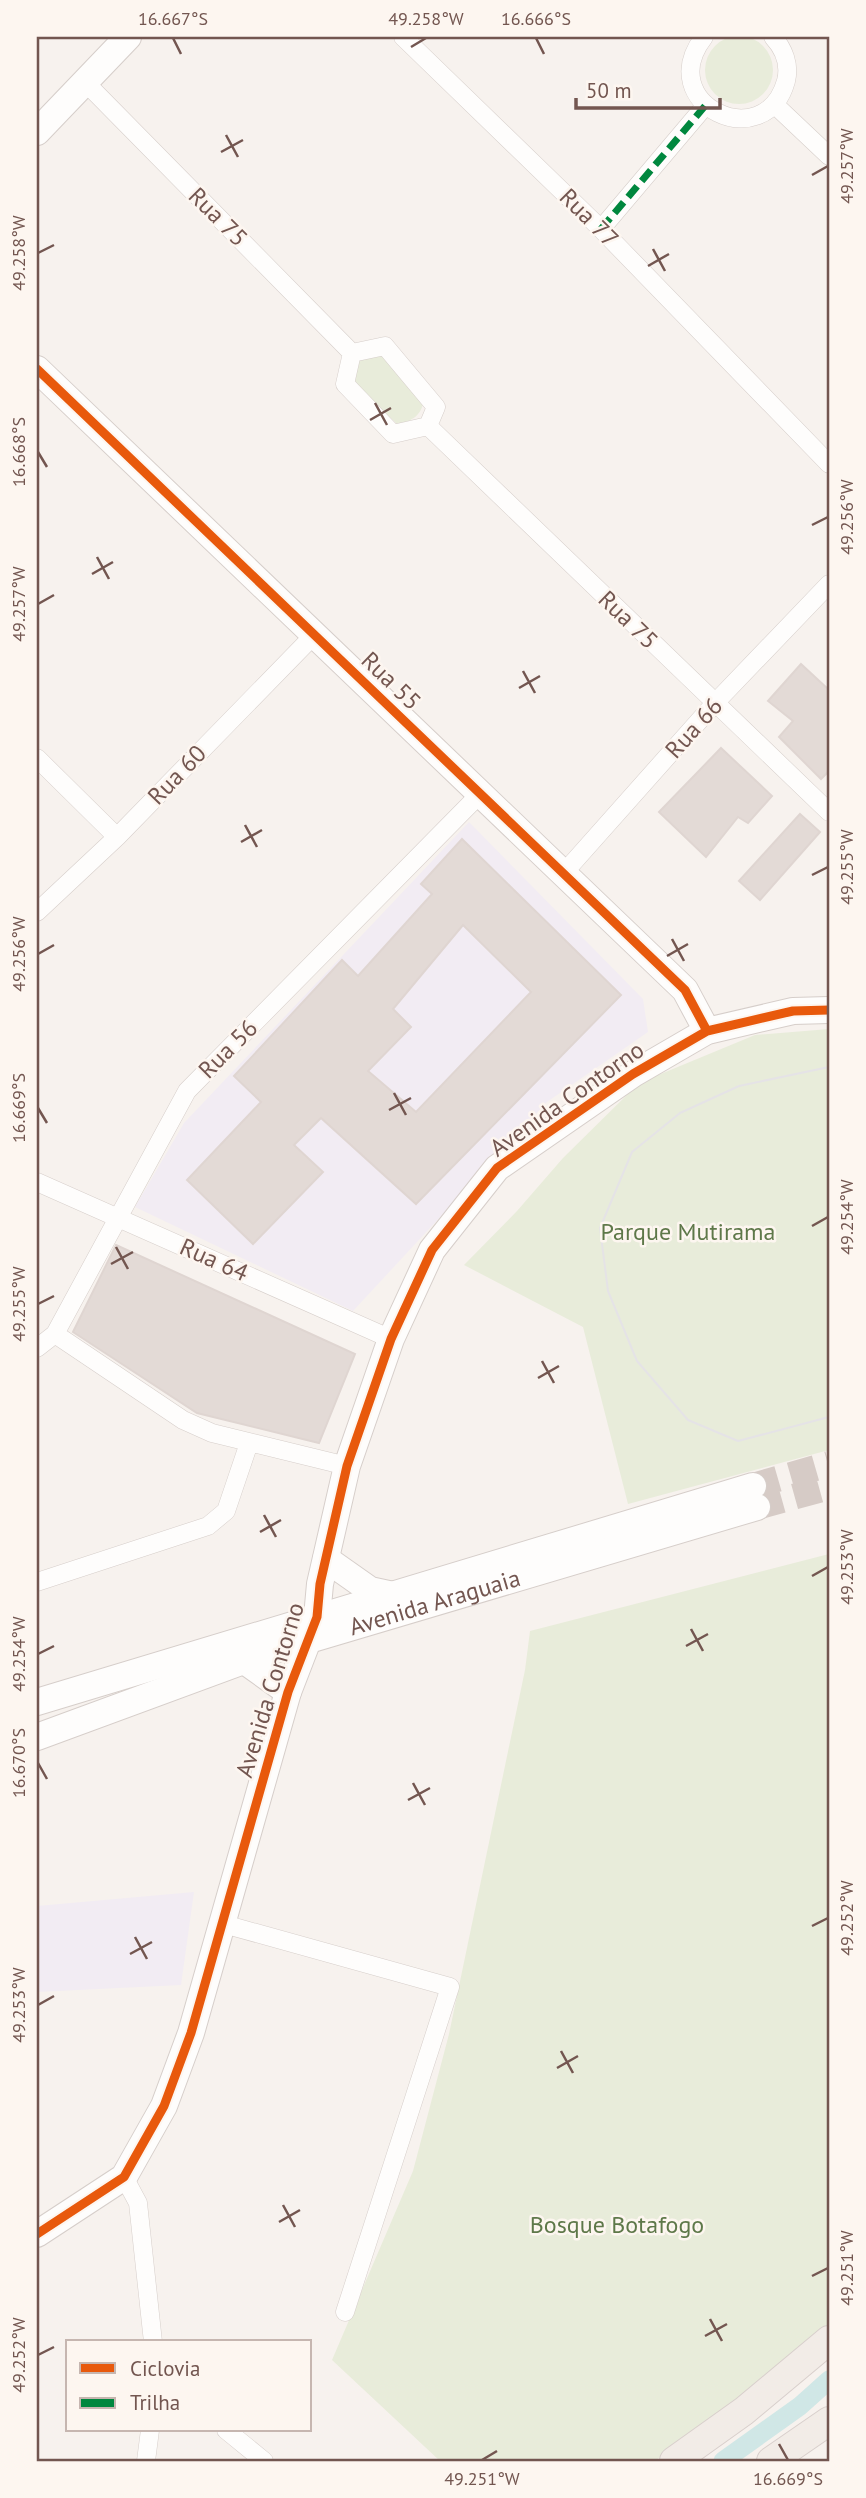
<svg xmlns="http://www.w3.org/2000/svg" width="866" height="2498" font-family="'PT Sans',sans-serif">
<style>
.education{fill:#f2ecf3}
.green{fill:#e8ecda}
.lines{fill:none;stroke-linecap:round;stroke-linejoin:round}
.canal{stroke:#d0e7e6;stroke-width:19}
.building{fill:#e3dad6;stroke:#dfd5d1;stroke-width:2;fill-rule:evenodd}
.secondary-tunnel{stroke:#d6cbc6;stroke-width:26;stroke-dasharray:26 13;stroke-linecap:butt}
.street-casing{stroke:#d6ceca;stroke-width:19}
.secondary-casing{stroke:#d6ceca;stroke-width:28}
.primary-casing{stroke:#d8cfcc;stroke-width:30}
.street{stroke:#fefdfc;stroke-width:18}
.secondary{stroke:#fefdfc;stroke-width:26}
.primary{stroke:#f2ece7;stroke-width:28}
.tram{stroke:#e5e3e6;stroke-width:2}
.quiet{stroke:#00873e;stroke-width:7;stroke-dasharray:14 7;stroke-linecap:butt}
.cycleway-casing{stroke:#fdf6f0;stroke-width:13}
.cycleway{stroke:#e8590c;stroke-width:9}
.ticks{fill:none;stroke:#735650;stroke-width:2.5}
.labels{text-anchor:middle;stroke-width:5;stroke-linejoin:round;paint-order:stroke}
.street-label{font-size:24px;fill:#735650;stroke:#fdf6f0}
.park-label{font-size:24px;fill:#5e7849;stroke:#fdf6f0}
.neatline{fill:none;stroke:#735650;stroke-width:2.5}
.ticks-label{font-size:18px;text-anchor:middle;fill:#735650}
</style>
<rect width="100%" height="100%" fill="#f7f2ee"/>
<path class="education" d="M 469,822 L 643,999 L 648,1032 L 547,1102 L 353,1311 L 135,1207 L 184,1123 Z
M 194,1892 L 181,1985 L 37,1992 L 37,1906 Z"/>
<path class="green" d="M705 70a34 34 0 1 1 68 0a34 34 0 1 1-68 0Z
M 382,353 L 424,400 C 421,416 413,420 398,425 L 354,382 L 356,359 Z
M 829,1029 L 829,1450 L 628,1504 L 583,1327 L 464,1265 L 517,1211 L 563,1158 L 639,1083 L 755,1035 Z
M 829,1554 L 829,2324 L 762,2382 L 655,2461 L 440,2461 L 332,2360 L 413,2171 L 449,2034 L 525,1670 L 530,1631 Z"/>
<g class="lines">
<path class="canal" d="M 723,2461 L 800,2406 L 829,2380"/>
</g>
<path class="building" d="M 801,664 L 829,690 L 829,771 L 821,779 L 779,737 L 793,721 L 768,701 Z
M 721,748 L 772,796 L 748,823 L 738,817 L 706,857 L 659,812 Z
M 800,814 L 820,832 L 760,900 L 739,881 Z
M 462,839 L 621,995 L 416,1204 L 321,1118 L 294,1145 L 323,1172 L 253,1244 L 187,1180 L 261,1102 L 234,1076 L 342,960 L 358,976 L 432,894 L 421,884 ZM 463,925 L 531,992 L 416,1112 L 368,1071 L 411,1027 L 393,1009 Z
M 116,1245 L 355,1354 L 319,1443 L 197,1413 L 73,1332 Z"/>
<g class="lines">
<path class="secondary-tunnel" d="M 753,1486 L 829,1464
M 757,1507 L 829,1487"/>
<defs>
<path id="street" d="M 403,37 L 601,229 L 829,464
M 704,37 C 652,104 765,157 786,81 C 790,65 784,49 773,37
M 85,82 L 352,353
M 774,104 L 829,156
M 601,229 L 705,106
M 352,353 L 345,384 L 393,434 L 428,426
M 352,353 L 385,346 L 436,407 L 428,426
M 428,426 L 829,812
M 37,758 L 117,837
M 562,875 L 714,704 L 829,584
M 37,912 L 117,837 L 315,634
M 37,1182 L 391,1339
M 55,1334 L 183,1420 L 212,1433 L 347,1466
M 37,1348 L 55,1334 L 187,1091 L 480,794
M 37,1582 L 208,1526 L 226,1511 L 249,1443
M 220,1923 L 450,1987 L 345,2312
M 124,2177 L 138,2203 L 153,2342
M 226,2430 L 264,2461
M 146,2461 L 150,2430"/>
<g id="secondary">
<path d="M 37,132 L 128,37"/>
<path d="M 37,369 L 685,990 L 707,1031"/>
<path d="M 326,1559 L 370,1590 L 393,1595"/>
<path d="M 246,1662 L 288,1692"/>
<path d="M 37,1702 L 753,1486"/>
<path id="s1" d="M 37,1737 L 265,1653 L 757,1507"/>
<path d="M 37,2234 L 124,2177 L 164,2106 L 191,2033 L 288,1692 L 317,1617 L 320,1584 L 347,1466 L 391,1339 L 432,1250 L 497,1168 L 633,1074 L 707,1031 L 793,1011 L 829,1010"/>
</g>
<path id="primary" d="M 674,2461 L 744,2411 L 829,2340
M 771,2461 L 829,2421"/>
</defs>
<use href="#street" class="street-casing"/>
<use href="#secondary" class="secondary-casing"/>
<use href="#primary" class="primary-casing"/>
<use href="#street" class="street"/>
<use href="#secondary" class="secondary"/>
<use href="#primary" class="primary"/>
<path class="tram" d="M 829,1067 L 739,1086 L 680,1113 L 632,1152 L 600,1228 L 608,1291 L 637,1361 L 688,1420 L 738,1441 L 829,1417"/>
<path class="quiet" d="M 601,229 L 705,106"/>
<defs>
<path id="cycleway" d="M 37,369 L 685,990 L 707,1031
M 37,2234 L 124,2177 L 164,2106 L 191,2033 L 288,1692 L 317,1617 L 320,1584 L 347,1466 L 391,1339 L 432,1250 L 497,1168 L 633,1074 L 707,1031 L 793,1011 L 829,1010"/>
</defs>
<use href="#cycleway" class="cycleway-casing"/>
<use href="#cycleway" class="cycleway"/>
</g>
<path class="ticks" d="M 173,38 L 181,54M 536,38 L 544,54M 411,47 L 426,38M 226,135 L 238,157M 221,152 L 243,140M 812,175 L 828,166M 653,249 L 665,271M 38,253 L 54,245M 648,266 L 669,254M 375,403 L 387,425M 370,420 L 391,408M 38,452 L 47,467M 812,525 L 828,517M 97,557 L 109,579M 92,574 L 113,562M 38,604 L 54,595M 523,671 L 535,693M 519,688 L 540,676M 245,825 L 257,847M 241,842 L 262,830M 812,875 L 828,867M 672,939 L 684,961M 38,954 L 54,945M 667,956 L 688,944M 394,1093 L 406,1115M 38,1108 L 47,1123M 389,1110 L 411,1098M 812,1226 L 828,1217M 116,1247 L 128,1269M 111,1264 L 133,1252M 38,1304 L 54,1296M 542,1361 L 554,1383M 538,1378 L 559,1366M 264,1515 L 276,1537M 260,1532 L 281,1520M 812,1576 L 828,1567M 691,1629 L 703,1651M 686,1646 L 708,1634M 38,1654 L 54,1646M 38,1763 L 47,1779M 413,1783 L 425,1805M 408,1800 L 430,1788M 812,1926 L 828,1918M 135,1937 L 147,1959M 130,1954 L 152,1942M 38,2005 L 54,1996M 561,2051 L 573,2073M 557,2068 L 578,2056M 283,2205 L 295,2227M 279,2222 L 300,2210M 812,2276 L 828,2268M 710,2319 L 722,2341M 705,2336 L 727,2324M 38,2355 L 54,2347M 779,2444 L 788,2460M 482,2460 L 497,2451"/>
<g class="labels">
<g class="street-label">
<text transform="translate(218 217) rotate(45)" y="8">Rua 75</text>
<text transform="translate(589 218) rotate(45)" y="8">Rua 77</text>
<text transform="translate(628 620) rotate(44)" y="8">Rua 75</text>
<text transform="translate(391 681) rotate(44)" y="8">Rua 55</text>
<text transform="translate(694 728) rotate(-48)" y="8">Rua 66</text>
<text transform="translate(177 775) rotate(-46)" y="8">Rua 60</text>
<text transform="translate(228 1049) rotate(-45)" y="8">Rua 56</text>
<text transform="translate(567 1099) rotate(-35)" y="8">Avenida Contorno</text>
<text transform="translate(214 1260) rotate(24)" y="8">Rua 64</text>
<text dy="8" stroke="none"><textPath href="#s1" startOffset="420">Avenida Araguaia</textPath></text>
<text transform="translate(270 1690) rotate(-73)" y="8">Avenida Contorno</text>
</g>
<g class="park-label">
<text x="688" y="1240">Parque Mutirama</text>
<text x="617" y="2233">Bosque Botafogo</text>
</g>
</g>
<rect width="866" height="2498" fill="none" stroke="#fdf6f0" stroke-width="77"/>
<rect x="66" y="2340" width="245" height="91" fill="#fdf6f0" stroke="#c6b6b0" stroke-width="2"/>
<rect x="80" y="2363" width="35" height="10" fill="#e8590c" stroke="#c6b6b0" stroke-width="2"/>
<text x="130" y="2376" font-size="21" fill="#735650">Ciclovia</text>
<rect x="80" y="2398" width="35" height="10" fill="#00873e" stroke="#c6b6b0" stroke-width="2"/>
<text x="130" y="2410" font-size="21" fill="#735650">Trilha</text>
<path d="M576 98v10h144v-10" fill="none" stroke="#735650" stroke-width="3.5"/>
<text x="586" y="98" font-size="21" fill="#735650" stroke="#fdf6f0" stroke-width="5" paint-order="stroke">50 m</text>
<rect x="38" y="38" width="790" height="2422" class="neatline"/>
<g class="ticks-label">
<text x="173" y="25">16.667°S</text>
<text x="426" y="25">49.258°W</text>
<text x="536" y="25">16.666°S</text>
<text transform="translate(847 166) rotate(-90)" y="6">49.257°W</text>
<text transform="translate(19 253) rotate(-90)" y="6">49.258°W</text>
<text transform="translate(19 452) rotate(-90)" y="6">16.668°S</text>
<text transform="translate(847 517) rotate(-90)" y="6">49.256°W</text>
<text transform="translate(19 604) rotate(-90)" y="6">49.257°W</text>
<text transform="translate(847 867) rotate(-90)" y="6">49.255°W</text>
<text transform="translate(19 954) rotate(-90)" y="6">49.256°W</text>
<text transform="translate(19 1108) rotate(-90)" y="6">16.669°S</text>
<text transform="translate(847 1217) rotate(-90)" y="6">49.254°W</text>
<text transform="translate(19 1304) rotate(-90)" y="6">49.255°W</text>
<text transform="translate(847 1567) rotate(-90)" y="6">49.253°W</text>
<text transform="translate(19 1654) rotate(-90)" y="6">49.254°W</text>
<text transform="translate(19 1763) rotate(-90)" y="6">16.670°S</text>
<text transform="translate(847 1918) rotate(-90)" y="6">49.252°W</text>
<text transform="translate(19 2005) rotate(-90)" y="6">49.253°W</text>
<text transform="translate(847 2268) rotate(-90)" y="6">49.251°W</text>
<text transform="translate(19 2355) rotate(-90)" y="6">49.252°W</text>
<text x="482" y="2485">49.251°W</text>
<text x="788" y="2485">16.669°S</text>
</g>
</svg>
